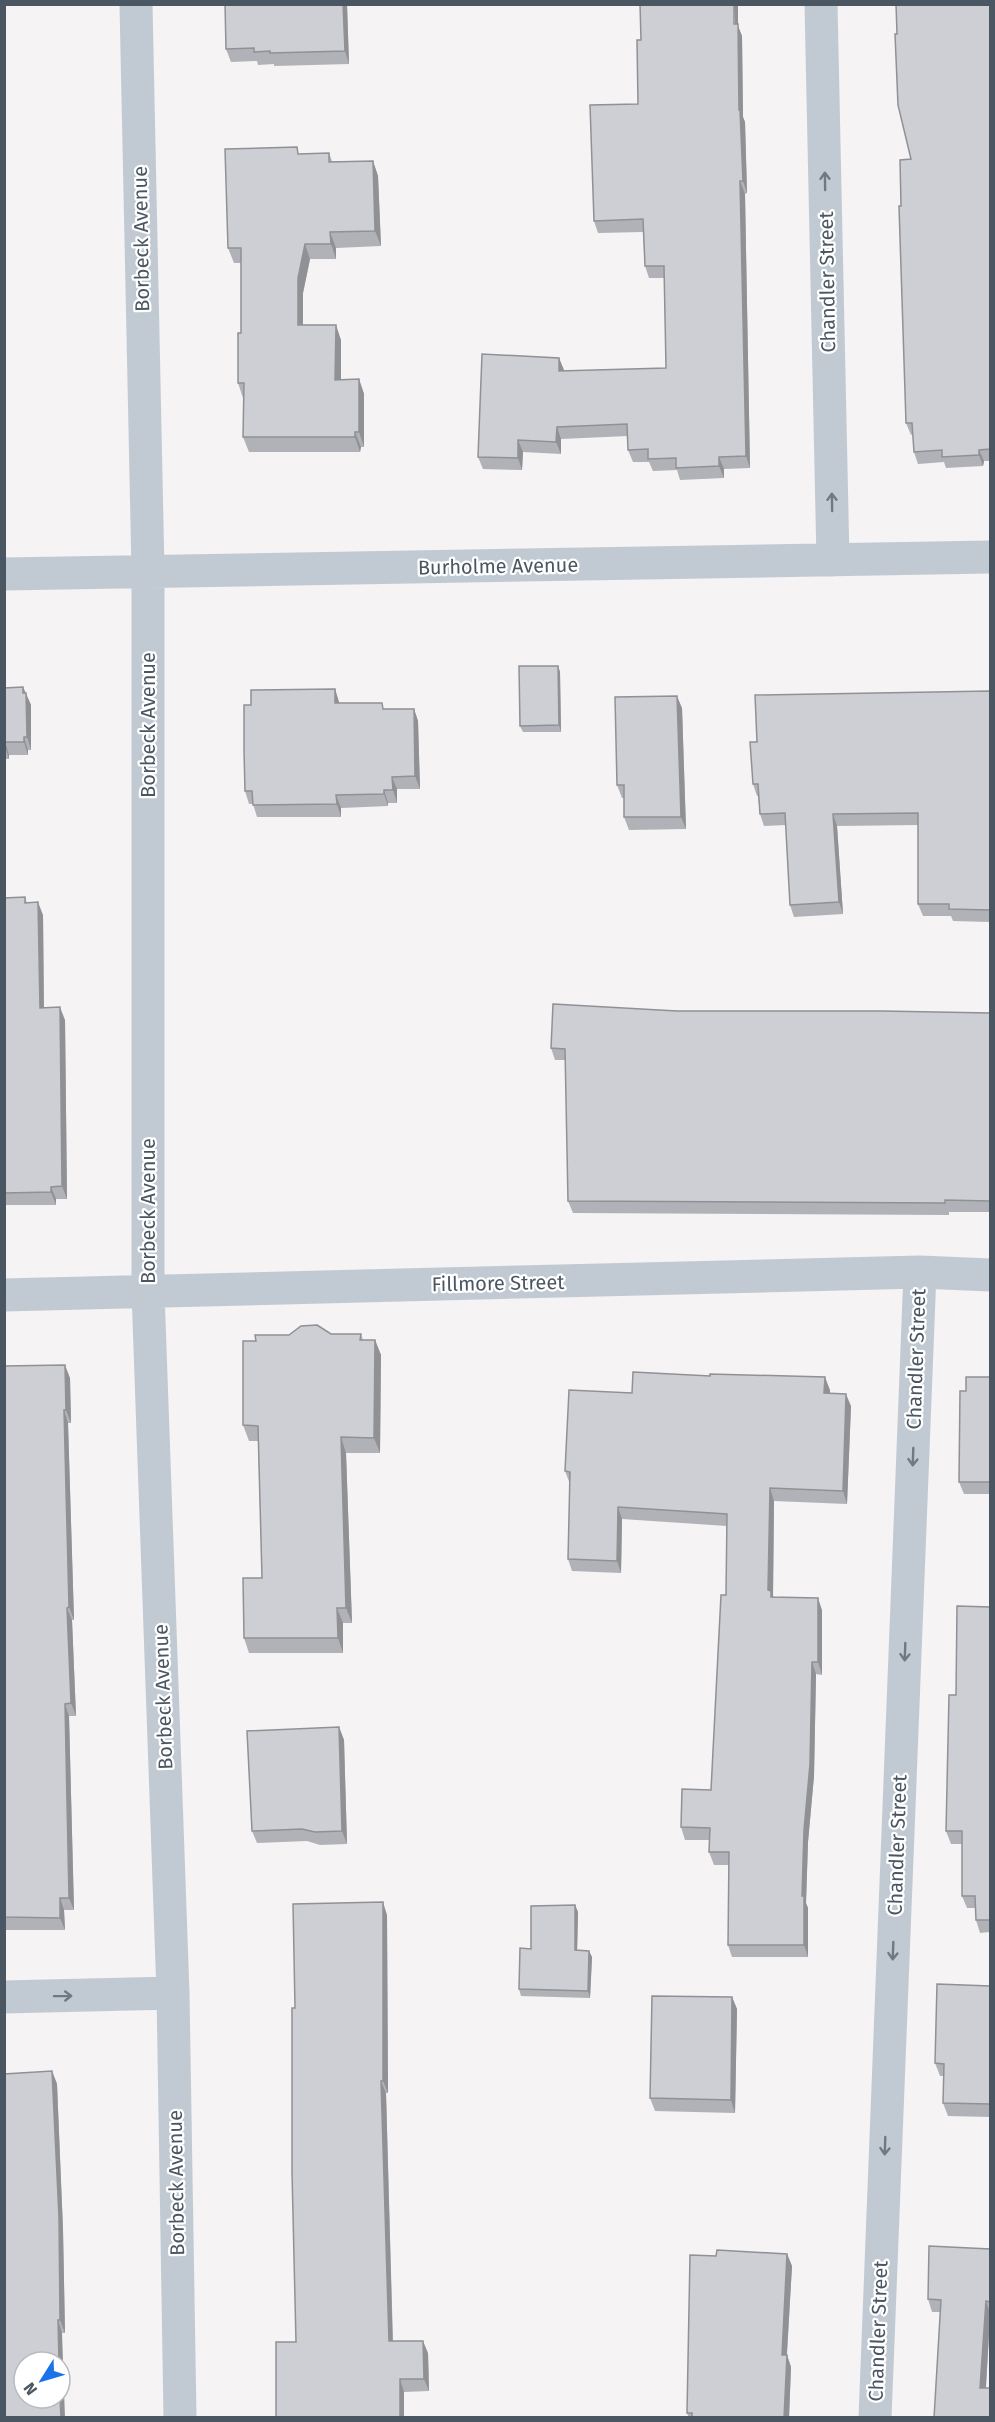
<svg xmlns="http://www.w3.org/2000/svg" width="995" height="2422" font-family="'Fira Sans',sans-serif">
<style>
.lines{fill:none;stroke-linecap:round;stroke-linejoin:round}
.minor{stroke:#c1cad2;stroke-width:33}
.wall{fill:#b0b2b7}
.shaded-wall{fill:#909195}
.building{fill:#cdcfd5;stroke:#909195;stroke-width:1.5}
.oneway{stroke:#6e7983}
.labels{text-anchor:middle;stroke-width:4.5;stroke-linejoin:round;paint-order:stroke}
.street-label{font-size:20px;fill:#4a5661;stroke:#fff}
</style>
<rect width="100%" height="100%" fill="#f5f3f3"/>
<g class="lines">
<path class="minor" d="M 136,4 L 148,571 L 148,1292 L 173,1993 L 180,2418
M 821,4 L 833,560
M 4,574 L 990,557
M 4,1295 L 920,1272 L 990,1275
M 4,1997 L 173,1993
M 875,2418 L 920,1272"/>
</g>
<path class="wall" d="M 225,4 L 347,4 L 349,64 L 274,66 L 274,64 L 258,65 L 257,61 L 231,62 L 226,49 Z
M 990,4 L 990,461 L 984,461 L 983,466 L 946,468 L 944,462 L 918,464 L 914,452 L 913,434 L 911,435 L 906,423 L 901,206 L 911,159 L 897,34 Z
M 738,26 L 742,36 L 743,117 L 745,122 L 747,193 L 745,194 L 750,468 L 724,469 L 724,478 L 680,480 L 677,470 L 653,471 L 649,462 L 633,462 L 628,450 L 628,436 L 561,439 L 561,454 L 523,452 L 522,470 L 483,469 L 478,457 L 559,358 L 564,371 L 666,368 L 664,278 L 649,278 L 645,266 L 643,232 L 598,233 L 594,221 Z
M 329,153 L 332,161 L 373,161 L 378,176 L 381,246 L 336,248 L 336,259 L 310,259 L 303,293 L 303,325 L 341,340 L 341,379 L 359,379 L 364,394 L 364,447 L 361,447 L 360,452 L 249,452 L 243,437 L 243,398 L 238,383 L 241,333 L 241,263 L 234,263 L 228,248 L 300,154 Z
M 558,666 L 560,672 L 561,732 L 523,732 L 520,726 Z
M 5,684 L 6,688 L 23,687 L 31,705 L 31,750 L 28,750 L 28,755 L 9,755 L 9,759 L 4,759 Z
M 335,689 L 339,703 L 385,709 L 414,709 L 418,721 L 420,789 L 397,789 L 397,803 L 388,803 L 388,806 L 341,808 L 341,817 L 257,817 L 253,804 L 249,804 L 245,791 L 251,705 Z
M 990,691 L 990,922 L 953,921 L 951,916 L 923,916 L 918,904 L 918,825 L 837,826 L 843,914 L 794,917 L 790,905 L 786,825 L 764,826 L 760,814 L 758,796 L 757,796 L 753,784 L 757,742 Z
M 682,708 L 686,829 L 629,830 L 624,817 L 624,798 L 622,798 L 617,785 Z
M 25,897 L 27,903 L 43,915 L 44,1008 L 65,1020 L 67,1199 L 56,1199 L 56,1205 L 4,1205 L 4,898 Z
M 677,1011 L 990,1013 L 990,1212 L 949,1212 L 949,1215 L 573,1213 L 568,1201 L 566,1060 L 555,1060 L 551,1048 Z
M 361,1334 L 363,1340 L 375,1340 L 381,1355 L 380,1453 L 346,1453 L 352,1623 L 343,1623 L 343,1653 L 249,1653 L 244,1638 L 262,1578 L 258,1441 L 249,1441 L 243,1425 L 256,1341 L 289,1335 Z
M 4,1366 L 70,1378 L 71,1423 L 68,1423 L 74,1620 L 72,1620 L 76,1716 L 69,1716 L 74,1910 L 64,1910 L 65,1930 L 4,1930 Z
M 990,1377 L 990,1494 L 964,1494 L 959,1482 L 966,1391 Z
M 830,1390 L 830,1393 L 851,1406 L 847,1504 L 774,1501 L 773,1597 L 822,1610 L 822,1675 L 816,1674 L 814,1776 L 808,1842 L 806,1903 L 808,1908 L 808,1957 L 732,1957 L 728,1945 L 729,1865 L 714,1865 L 709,1852 L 710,1840 L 685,1840 L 681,1827 L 711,1790 L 726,1595 L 727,1526 L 622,1519 L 621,1573 L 572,1571 L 568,1559 L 570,1484 L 565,1471 L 632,1393 Z
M 990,1607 L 990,1932 L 980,1933 L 976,1920 L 975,1908 L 967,1908 L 962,1896 L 962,1844 L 951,1844 L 946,1831 L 956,1695 Z
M 339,1727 L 344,1740 L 347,1844 L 320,1845 L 307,1841 L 257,1843 L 252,1831 Z
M 575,1905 L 578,1912 L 577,1950 L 589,1951 L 592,1957 L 590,1998 L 521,1996 L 519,1989 L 531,1949 Z
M 387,1915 L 388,2093 L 386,2093 L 393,2341 L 428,2353 L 429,2391 L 404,2392 L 404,2418 L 276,2418 L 296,2342 L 295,2008 Z
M 990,1986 L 990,2117 L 948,2116 L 943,2103 L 944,2076 L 940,2076 L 935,2063 Z
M 732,1997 L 737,2009 L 735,2113 L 655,2111 L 650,2098 Z
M 52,2071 L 57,2084 L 63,2230 L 65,2333 L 62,2333 L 4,2418 Z
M 990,2249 L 990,2318 L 986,2388 L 990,2418 L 940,2312 L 932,2312 L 928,2299 Z
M 787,2254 L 792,2266 L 787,2355 L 791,2367 L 789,2418 L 689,2418 L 687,2413 L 716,2256 Z"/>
<path class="shaded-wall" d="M 343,4 L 347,4 L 349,64 L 345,51 Z
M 734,4 L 738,4 L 738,26 L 742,36 L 743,117 L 745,122 L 747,193 L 743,181 Z
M 373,161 L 378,176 L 381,246 L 375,231 Z
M 740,181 L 745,194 L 750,468 L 746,456 Z
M 330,232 L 336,248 L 336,259 L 331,244 Z
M 305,244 L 310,259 L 303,293 L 303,340 L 298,325 L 298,278 Z
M 336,325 L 341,340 L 341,395 L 335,380 Z
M 559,358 L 564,370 L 563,384 L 559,371 Z
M 359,379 L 364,394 L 364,447 L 359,432 Z
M 557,427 L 561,439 L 561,454 L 556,442 Z
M 355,432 L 361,447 L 360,452 L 355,437 Z
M 518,440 L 523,452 L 522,470 L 518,458 Z
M 979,450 L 984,461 L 983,466 L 979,455 Z
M 719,457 L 724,469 L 724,478 L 719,466 Z
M 558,666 L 560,672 L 561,732 L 559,725 Z
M 23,687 L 31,705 L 31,750 L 27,737 Z
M 335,689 L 339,702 L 340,716 L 335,703 Z
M 677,696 L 682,708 L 686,829 L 681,817 Z
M 414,709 L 418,721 L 420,789 L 415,776 Z
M 24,737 L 28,750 L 28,755 L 24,742 Z
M 5,742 L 9,755 L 9,759 L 5,746 Z
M 392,777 L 397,789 L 397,803 L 393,790 Z
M 384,790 L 388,803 L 388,806 L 384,794 Z
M 336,795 L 341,808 L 341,817 L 337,804 Z
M 833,814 L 837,826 L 843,914 L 839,902 Z
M 38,902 L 43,915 L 44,1020 L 40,1008 Z
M 60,1007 L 65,1020 L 67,1199 L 62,1186 Z
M 51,1187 L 56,1199 L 56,1205 L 51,1192 Z
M 375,1340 L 381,1355 L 380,1453 L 374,1438 Z
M 65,1365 L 70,1378 L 71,1423 L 66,1410 Z
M 825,1377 L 830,1390 L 829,1406 L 824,1393 Z
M 846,1394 L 851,1406 L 847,1504 L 843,1491 Z
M 64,1410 L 68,1423 L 74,1620 L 69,1607 Z
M 341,1437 L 346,1453 L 352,1623 L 346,1608 Z
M 770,1488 L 774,1501 L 773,1595 L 775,1603 L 775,1609 L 768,1590 Z
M 618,1507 L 622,1519 L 621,1573 L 617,1561 Z
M 818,1598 L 822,1610 L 822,1675 L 818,1662 Z
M 67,1608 L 72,1620 L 76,1716 L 71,1703 Z
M 337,1608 L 343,1623 L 343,1653 L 338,1638 Z
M 812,1662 L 816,1674 L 814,1776 L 808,1842 L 806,1903 L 808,1908 L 808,1957 L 804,1945 L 802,1896 L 804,1830 Z
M 65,1704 L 69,1716 L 74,1910 L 69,1898 Z
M 339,1727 L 344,1740 L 347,1844 L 342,1831 Z
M 60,1898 L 64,1910 L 65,1930 L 60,1918 Z
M 383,1902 L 387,1915 L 388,2093 L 383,2081 Z
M 575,1905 L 578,1912 L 577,1957 L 575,1950 Z
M 589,1951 L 592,1957 L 590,1998 L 588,1991 Z
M 732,1997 L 737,2009 L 735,2113 L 731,2100 Z
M 52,2071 L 57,2084 L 63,2230 L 65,2333 L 60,2320 Z
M 381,2081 L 386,2093 L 393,2353 L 389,2341 Z
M 787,2254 L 792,2266 L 786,2367 L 782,2355 Z
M 986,2301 L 990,2313 L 990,2318 L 985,2400 L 980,2388 Z
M 58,2320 L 62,2333 L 65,2418 L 61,2418 L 60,2362 L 59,2362 Z
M 423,2341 L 428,2353 L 429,2391 L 424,2379 Z
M 787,2355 L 791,2367 L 789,2418 L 784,2418 Z
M 400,2379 L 404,2392 L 404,2418 L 400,2418 Z"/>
<path class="building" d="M 225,4 L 343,4 L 345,51 L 270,53 L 270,51 L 254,52 L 254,48 L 226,49 Z
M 640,4 L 734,4 L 734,24 L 738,24 L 739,110 L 740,110 L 743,181 L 740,181 L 746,456 L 719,457 L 719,466 L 676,468 L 676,458 L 648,459 L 648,449 L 628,450 L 627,424 L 557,427 L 556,442 L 518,440 L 518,458 L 478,457 L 482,354 L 559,358 L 559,371 L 666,368 L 664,266 L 645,266 L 643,219 L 594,221 L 590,105 L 638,104 L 637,40 L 641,40 Z
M 896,4 L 990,4 L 990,449 L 979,450 L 979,455 L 942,457 L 942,450 L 914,452 L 912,423 L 906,423 L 899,206 L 901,206 L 900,160 L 911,159 L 898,105 L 895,34 L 897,34 Z
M 297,147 L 298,154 L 329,153 L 329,162 L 373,161 L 375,231 L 330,232 L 331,244 L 305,244 L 298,278 L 298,325 L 336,325 L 335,380 L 359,379 L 359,432 L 355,432 L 355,437 L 243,437 L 244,383 L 238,383 L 238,333 L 241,333 L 241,248 L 228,248 L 225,149 Z
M 519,666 L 558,666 L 559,725 L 520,726 Z
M 23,687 L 23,693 L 26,693 L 27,737 L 24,737 L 24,742 L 5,742 L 4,746 L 4,688 Z
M 335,689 L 335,703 L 382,703 L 383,709 L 414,709 L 415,776 L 392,777 L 393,790 L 384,790 L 384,794 L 336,795 L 337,804 L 253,805 L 252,791 L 245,791 L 244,751 L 244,705 L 251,705 L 251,690 Z
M 990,691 L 990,910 L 949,909 L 949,904 L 918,904 L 918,813 L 833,814 L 839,902 L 790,905 L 785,813 L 760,814 L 758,784 L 753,784 L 750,742 L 757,742 L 755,695 Z
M 677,696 L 681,817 L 624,817 L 624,785 L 617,785 L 615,697 Z
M 25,897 L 25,903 L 38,902 L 40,1008 L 60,1007 L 62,1186 L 51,1187 L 51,1192 L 4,1193 L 4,898 Z
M 553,1004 L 677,1011 L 882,1011 L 990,1013 L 990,1201 L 945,1200 L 945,1203 L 568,1201 L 565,1049 L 551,1048 Z
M 317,1325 L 331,1334 L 361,1334 L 360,1340 L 375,1340 L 374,1438 L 341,1437 L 346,1608 L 337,1608 L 338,1638 L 244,1638 L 243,1578 L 262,1578 L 258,1426 L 243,1425 L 243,1341 L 256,1341 L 255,1335 L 289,1335 L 301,1326 Z
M 65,1365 L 66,1410 L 64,1410 L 69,1607 L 67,1608 L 71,1703 L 65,1704 L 69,1898 L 60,1898 L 60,1918 L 4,1917 L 4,1366 Z
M 633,1372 L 710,1376 L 710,1374 L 825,1377 L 824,1393 L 846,1394 L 843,1491 L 770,1488 L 768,1590 L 771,1591 L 771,1597 L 818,1598 L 818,1662 L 812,1662 L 810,1764 L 804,1830 L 802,1896 L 804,1896 L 804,1945 L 728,1945 L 729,1852 L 709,1852 L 710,1828 L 681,1827 L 682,1789 L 711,1790 L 721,1595 L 726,1595 L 727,1514 L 618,1507 L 617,1561 L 568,1559 L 570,1472 L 565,1471 L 569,1390 L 632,1393 Z
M 966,1377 L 990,1377 L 990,1482 L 959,1482 L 960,1391 L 966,1391 Z
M 957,1606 L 990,1607 L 990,1920 L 976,1920 L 975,1896 L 962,1896 L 962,1831 L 946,1831 L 949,1695 L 956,1695 Z
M 339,1727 L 342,1831 L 315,1832 L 302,1829 L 252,1831 L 247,1731 Z
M 383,1902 L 383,2081 L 381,2081 L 389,2341 L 423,2341 L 424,2379 L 400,2379 L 400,2418 L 276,2418 L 276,2342 L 296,2342 L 292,2172 L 292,2008 L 295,2008 L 293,1904 Z
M 575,1905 L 575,1950 L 589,1951 L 588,1991 L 519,1989 L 520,1948 L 531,1949 L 531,1906 Z
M 937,1984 L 990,1986 L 990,2104 L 943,2103 L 944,2064 L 935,2063 Z
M 652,1996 L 732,1997 L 731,2100 L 650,2098 Z
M 52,2071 L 59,2217 L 60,2320 L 58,2320 L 59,2362 L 24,2362 L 24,2398 L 60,2398 L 61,2418 L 4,2418 L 4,2074 Z
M 929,2246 L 990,2249 L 990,2302 L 986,2301 L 980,2388 L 990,2388 L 990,2418 L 934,2418 L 941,2300 L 928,2299 Z
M 717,2250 L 787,2254 L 782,2355 L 787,2355 L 784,2418 L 692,2418 L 692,2413 L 687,2413 L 690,2255 L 716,2256 Z"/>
<defs><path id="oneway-shaft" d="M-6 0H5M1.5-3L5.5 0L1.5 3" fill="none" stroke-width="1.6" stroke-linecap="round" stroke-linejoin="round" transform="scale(1.5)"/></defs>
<g class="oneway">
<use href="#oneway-shaft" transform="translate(825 181) rotate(-91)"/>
<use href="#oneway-shaft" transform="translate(832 502) rotate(-91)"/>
<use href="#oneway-shaft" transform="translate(913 1457) rotate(92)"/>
<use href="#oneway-shaft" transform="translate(905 1652) rotate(92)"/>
<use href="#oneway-shaft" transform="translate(893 1951) rotate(92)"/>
<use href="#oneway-shaft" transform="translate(63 1996) rotate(-1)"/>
<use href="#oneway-shaft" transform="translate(885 2146) rotate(92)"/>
</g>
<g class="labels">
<g class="street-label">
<text transform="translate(141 239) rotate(-91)" y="7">Borbeck Avenue</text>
<text transform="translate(827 282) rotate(-91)" y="7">Chandler Street</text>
<text transform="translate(498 566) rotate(-1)" y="7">Burholme Avenue</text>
<text transform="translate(148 725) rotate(-90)" y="7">Borbeck Avenue</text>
<text transform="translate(148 1211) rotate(-90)" y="7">Borbeck Avenue</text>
<text transform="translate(498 1283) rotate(-1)" y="7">Fillmore Street</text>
<text transform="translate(916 1359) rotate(-88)" y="7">Chandler Street</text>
<text transform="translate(163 1697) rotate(-92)" y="7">Borbeck Avenue</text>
<text transform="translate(897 1845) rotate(-88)" y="7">Chandler Street</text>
<text transform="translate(176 2183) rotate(-91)" y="7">Borbeck Avenue</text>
<text transform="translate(878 2331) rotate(-88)" y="7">Chandler Street</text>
</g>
</g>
<rect width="995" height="2422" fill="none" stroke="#4a5661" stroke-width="12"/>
<g transform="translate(42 2380) rotate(233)"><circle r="28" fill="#ffffff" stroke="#b7bbc0" stroke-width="1.5"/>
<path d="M0-4.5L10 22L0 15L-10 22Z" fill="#1a73e8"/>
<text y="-9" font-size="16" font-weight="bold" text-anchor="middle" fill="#4a5661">N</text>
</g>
</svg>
